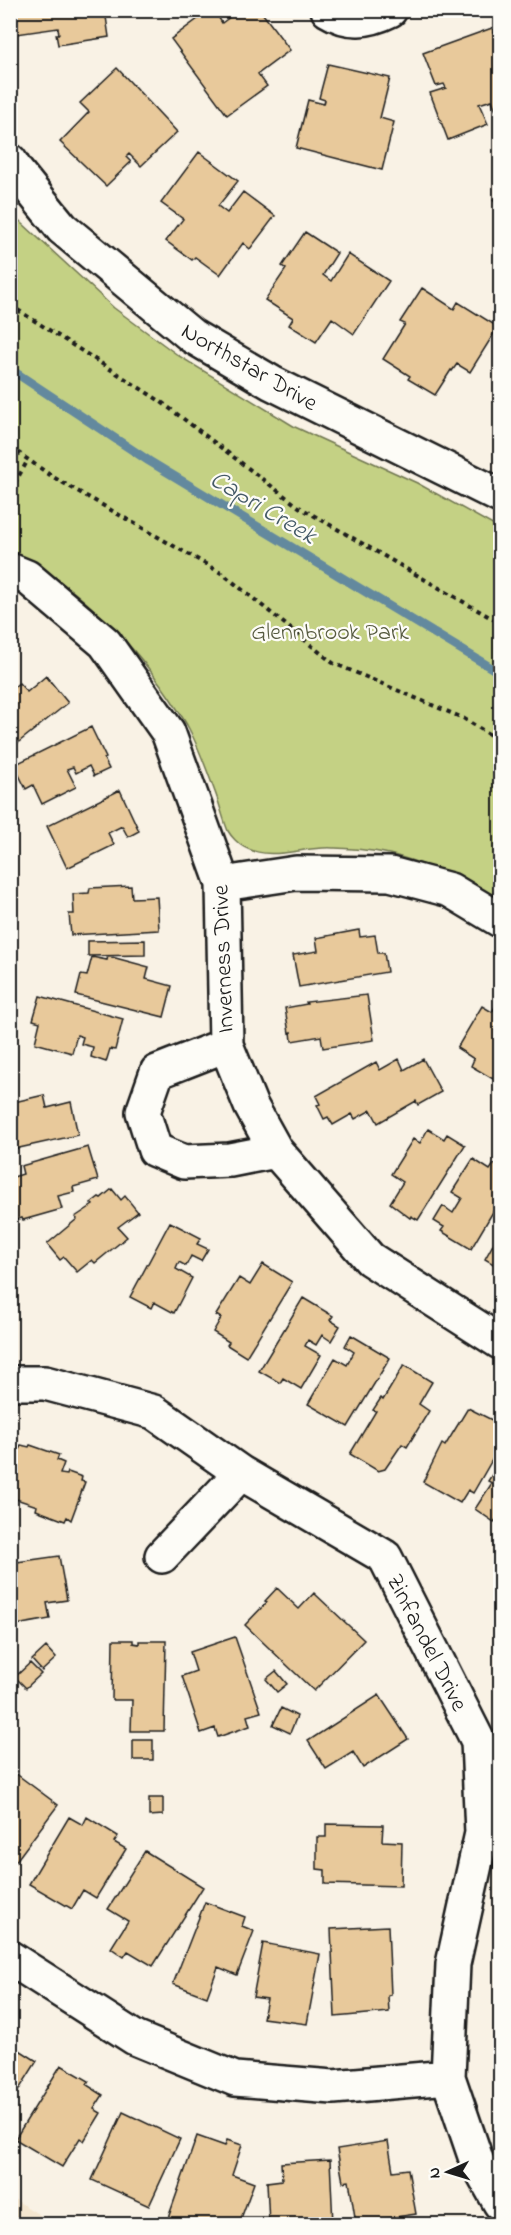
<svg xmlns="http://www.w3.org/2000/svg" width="511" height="2235" font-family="'Indie Flower',sans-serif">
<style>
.built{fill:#f4e6cf}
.green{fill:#c4d184;stroke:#707650;stroke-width:1.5}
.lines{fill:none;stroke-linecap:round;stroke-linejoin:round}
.stream{stroke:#64899e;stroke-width:9}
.building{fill:#e8c99b;stroke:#1c1c1c;stroke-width:1.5}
.minor-casing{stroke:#1c1c1c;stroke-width:38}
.path{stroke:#1c1c1c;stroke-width:4;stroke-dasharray:4.5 4.5;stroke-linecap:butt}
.minor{stroke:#fdfcf7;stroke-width:33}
.labels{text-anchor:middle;stroke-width:4.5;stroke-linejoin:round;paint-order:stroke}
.street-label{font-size:24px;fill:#1c1c1c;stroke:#fdfcf7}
.park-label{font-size:24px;fill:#575b40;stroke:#fdfcf7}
.water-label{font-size:26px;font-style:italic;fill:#465b68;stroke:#fdfcf7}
</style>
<rect width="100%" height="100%" fill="#f9f2e5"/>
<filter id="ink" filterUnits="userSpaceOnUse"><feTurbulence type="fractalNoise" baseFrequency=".0167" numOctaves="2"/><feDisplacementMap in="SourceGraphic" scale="12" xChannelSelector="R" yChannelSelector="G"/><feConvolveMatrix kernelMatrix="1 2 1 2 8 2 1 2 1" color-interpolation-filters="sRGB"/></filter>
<g filter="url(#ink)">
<path class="built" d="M 11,2197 L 54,2224 L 11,2224 Z"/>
<path class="green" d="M 10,212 L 114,308 L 179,356 L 295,427 L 417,483 L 500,529 L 500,901 C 467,883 434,866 397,856 C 377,850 353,849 333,848 C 304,846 271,862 244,847 C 238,844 231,836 228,831 C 223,819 220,805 215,792 C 207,770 198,745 187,725 C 146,655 83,588 11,551 Z"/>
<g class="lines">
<path class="stream" d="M 10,369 L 149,461 L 500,673"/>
</g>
<path class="building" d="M 13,10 L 105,10 L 109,37 L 58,45 L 56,34 L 59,34 L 58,28 L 17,34 Z
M 210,10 L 214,10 L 222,23 L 239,10 L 260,10 L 290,50 L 258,74 L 267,86 L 227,115 L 171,39 Z
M 492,28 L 500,50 L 500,117 L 498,117 L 492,100 L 479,104 L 488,124 L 448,140 L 430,93 L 446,88 L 444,84 L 436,86 L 423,53 Z
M 328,64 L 390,78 L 380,118 L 394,122 L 382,170 L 296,148 L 308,100 L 324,104 L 325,100 L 319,98 Z
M 117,68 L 177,132 L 141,166 L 129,154 L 126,157 L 131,162 L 106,186 L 60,142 L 89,112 L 80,103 Z
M 199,152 L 238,181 L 218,206 L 227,213 L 243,192 L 275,216 L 250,249 L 243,243 L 220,275 L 195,257 L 192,260 L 166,241 L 183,219 L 161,203 Z
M 500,193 L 500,207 L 493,200 Z
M 305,232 L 337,253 L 323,275 L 331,281 L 348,254 L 389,281 L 354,334 L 332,318 L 316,342 L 289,325 L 293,318 L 265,300 L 286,269 L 282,266 Z
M 422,288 L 454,309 L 458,302 L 498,327 L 470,372 L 457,364 L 452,371 L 451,370 L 435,395 L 408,379 L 410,376 L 383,359 L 405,324 L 400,322 Z
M 46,676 L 68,703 L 10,749 L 10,690 L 19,683 L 27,692 Z
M 91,727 L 106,758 L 104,759 L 109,769 L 94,776 L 89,766 L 76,773 L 73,767 L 67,769 L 76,787 L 42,804 L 33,785 L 26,789 L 14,765 Z
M 120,790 L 139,831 L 128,837 L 122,826 L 108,833 L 114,845 L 67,868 L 47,826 Z
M 131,886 L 132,898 L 157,897 L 159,930 L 71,935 L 69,914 L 74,914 L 73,894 L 89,893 L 90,888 Z
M 359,930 L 360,937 L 375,935 L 378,953 L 384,953 L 387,972 L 299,987 L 293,955 L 318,951 L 316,938 Z
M 145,940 L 145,955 L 88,956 L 88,941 Z
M 108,956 L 149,967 L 146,979 L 172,986 L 164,1017 L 76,995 L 81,975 L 87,976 L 92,957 L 107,960 Z
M 367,995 L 374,1040 L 323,1048 L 321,1036 L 292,1041 L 291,1032 L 289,1033 L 285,1008 L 307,1004 L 306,1002 Z
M 40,996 L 123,1019 L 115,1050 L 110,1049 L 106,1062 L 91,1057 L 93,1047 L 81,1044 L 83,1037 L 77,1035 L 72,1053 L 35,1043 L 40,1022 L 33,1020 Z
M 500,999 L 500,1067 L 493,1079 L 471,1066 L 474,1059 L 457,1048 L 482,1006 L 492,1012 Z
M 399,1059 L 404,1070 L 423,1059 L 441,1092 L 418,1105 L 416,1101 L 378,1123 L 371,1110 L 355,1119 L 352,1114 L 333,1125 L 328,1117 L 324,1119 L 317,1105 L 320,1104 L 316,1096 L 376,1062 L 380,1070 Z
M 44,1095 L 47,1108 L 71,1102 L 78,1135 L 10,1150 L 10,1103 Z
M 428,1129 L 444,1139 L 447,1134 L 465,1145 L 418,1220 L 411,1216 L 410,1218 L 390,1203 L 403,1182 L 391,1174 L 413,1139 L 420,1143 Z
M 88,1147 L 98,1180 L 73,1187 L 74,1192 L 58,1196 L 62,1209 L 23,1220 L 22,1218 L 15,1220 L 10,1205 L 10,1178 L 23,1174 L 21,1166 Z
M 473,1159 L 490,1170 L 494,1164 L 500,1168 L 500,1200 L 471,1249 L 441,1231 L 444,1227 L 434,1221 L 443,1206 L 453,1213 L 462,1198 L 452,1192 Z
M 112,1189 L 121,1200 L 125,1196 L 138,1212 L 118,1227 L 127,1237 L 95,1263 L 92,1260 L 77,1272 L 64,1257 L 60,1260 L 47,1244 L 77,1219 L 75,1217 L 93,1205 L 91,1203 L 99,1197 L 101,1198 Z
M 170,1222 L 201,1238 L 197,1244 L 208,1249 L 201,1261 L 191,1256 L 186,1266 L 179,1262 L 176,1269 L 192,1278 L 174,1313 L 154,1302 L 151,1308 L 130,1297 Z
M 500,1232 L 500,1268 L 485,1259 Z
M 263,1264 L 292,1282 L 246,1357 L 227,1345 L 229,1342 L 213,1332 L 221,1318 L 216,1315 L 239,1278 L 250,1285 Z
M 303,1298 L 333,1316 L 330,1320 L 340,1326 L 331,1341 L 322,1335 L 316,1345 L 308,1340 L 305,1346 L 321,1355 L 301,1389 L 283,1378 L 280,1383 L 259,1371 Z
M 351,1335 L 390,1358 L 348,1427 L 308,1404 L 335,1358 L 347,1365 L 354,1352 L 345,1346 Z
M 404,1365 L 432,1382 L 419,1404 L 429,1411 L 407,1447 L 402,1444 L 385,1469 L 378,1471 L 350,1454 L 376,1411 L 373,1410 L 381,1398 L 383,1400 Z
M 468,1408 L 500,1424 L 500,1446 L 473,1493 L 468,1490 L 460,1503 L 423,1482 L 442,1444 L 445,1446 Z
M 21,1445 L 29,1447 L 30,1445 L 59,1455 L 57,1460 L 64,1463 L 60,1474 L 67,1475 L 68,1472 L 82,1477 L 81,1481 L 85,1482 L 71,1520 L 67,1517 L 65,1521 L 36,1510 L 37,1506 L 10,1497 L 10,1474 Z
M 500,1466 L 500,1517 L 499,1516 L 494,1522 L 475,1509 L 492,1483 L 488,1481 L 497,1467 L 499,1469 Z
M 59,1556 L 67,1600 L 47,1603 L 50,1619 L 10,1626 L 10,1563 Z
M 277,1588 L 299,1609 L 314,1593 L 364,1640 L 314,1691 L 245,1625 L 267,1602 L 265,1601 Z
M 235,1637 L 261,1712 L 247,1716 L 250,1726 L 218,1737 L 215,1728 L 201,1733 L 182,1676 L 196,1671 L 190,1652 Z
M 113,1640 L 133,1640 L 133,1643 L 139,1644 L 139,1641 L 166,1641 L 164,1731 L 131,1731 L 132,1700 L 112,1700 Z
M 46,1647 L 56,1658 L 42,1671 L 32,1660 Z
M 30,1663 L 41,1674 L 26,1688 L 15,1677 Z
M 276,1671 L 287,1684 L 277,1692 L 266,1679 Z
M 379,1695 L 408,1739 L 363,1768 L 353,1752 L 326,1769 L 308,1741 Z
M 281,1708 L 297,1716 L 290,1733 L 273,1725 Z
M 133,1740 L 153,1740 L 153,1760 L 133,1760 Z
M 15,1773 L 58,1805 L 10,1869 L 10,1780 Z
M 149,1798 L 163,1798 L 163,1815 L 149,1816 Z
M 69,1817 L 83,1825 L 87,1817 L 118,1836 L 114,1842 L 126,1849 L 96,1898 L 83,1890 L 72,1909 L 29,1884 Z
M 326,1824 L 383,1825 L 382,1841 L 402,1842 L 401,1886 L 325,1884 L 325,1870 L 317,1869 L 317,1837 L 326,1837 Z
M 145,1851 L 203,1887 L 153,1966 L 128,1951 L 124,1957 L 111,1948 L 128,1921 L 108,1909 Z
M 205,1902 L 245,1917 L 242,1926 L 254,1931 L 237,1975 L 218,1967 L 207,1997 L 173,1984 Z
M 388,1926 L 391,1995 L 388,1996 L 389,2012 L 335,2017 L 331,1929 Z
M 263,1943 L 320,1954 L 307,2024 L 263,2018 L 267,1999 L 253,1997 Z
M 10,2044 L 37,2061 L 10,2104 Z
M 61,2065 L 89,2081 L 87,2085 L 103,2095 L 94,2109 L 101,2113 L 84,2141 L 80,2138 L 62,2167 L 15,2139 Z
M 123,2112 L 180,2139 L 149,2206 L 92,2180 Z
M 197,2136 L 225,2146 L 227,2140 L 242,2145 L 232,2175 L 254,2183 L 239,2224 L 166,2224 Z
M 388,2141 L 393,2171 L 408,2169 L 416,2214 L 356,2223 L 349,2181 L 343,2182 L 337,2149 Z
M 330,2160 L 333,2224 L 269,2224 L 267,2182 L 282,2180 L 281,2163 Z"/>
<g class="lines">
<defs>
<path id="minor" d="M 328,10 C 349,23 368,21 390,10
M 10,161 L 16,171 L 62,228 L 192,336 L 272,383 L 500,496
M 10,570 L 27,577 L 105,643 L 168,732 L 223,884 L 226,1045 L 251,1106 L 276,1151 L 370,1259 L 500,1342
M 223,884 L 296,873 L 390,874 L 450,890 L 500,920
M 226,1045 L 157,1072 L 143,1112 L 155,1150 L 184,1162 L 230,1160 L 276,1151
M 10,1383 L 45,1383 L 154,1412 L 241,1473 L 385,1557 L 478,1741 L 482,1833 L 453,1964 L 448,2077 L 477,2162 L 500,2203
M 162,1556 L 241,1473
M 10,1958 L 135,2038 L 235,2079 L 333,2087 L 448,2077"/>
</defs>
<use href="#minor" class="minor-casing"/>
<path class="path" d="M 10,305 L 160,401 L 299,507 L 500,623
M 10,447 L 53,477 L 223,574 L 333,663 L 463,718 L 500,741
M 10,491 L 28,460"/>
<use href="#minor" class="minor"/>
</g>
</g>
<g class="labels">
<g class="street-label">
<text transform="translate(250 366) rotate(30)" y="8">Northstar Drive</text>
<text transform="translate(222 959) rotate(-92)" y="8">Inverness Drive</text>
<text transform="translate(428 1642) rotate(63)" y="8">Zinfandel Drive</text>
</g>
<g class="park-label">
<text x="330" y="639">Glennbrook Park</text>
</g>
<g class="water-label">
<text transform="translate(264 506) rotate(31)" y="9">Capri Creek</text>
</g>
</g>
<rect width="511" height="2235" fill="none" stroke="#fdfcf7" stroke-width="36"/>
<rect x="18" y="18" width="475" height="2199" fill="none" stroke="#1c1c1c" stroke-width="2" filter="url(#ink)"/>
<g transform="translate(448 2172) rotate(266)" stroke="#fdfcf7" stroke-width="4.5" paint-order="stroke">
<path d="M0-4.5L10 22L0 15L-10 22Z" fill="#1c1c1c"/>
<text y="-9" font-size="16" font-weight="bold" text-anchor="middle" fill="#1c1c1c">N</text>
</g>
</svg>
